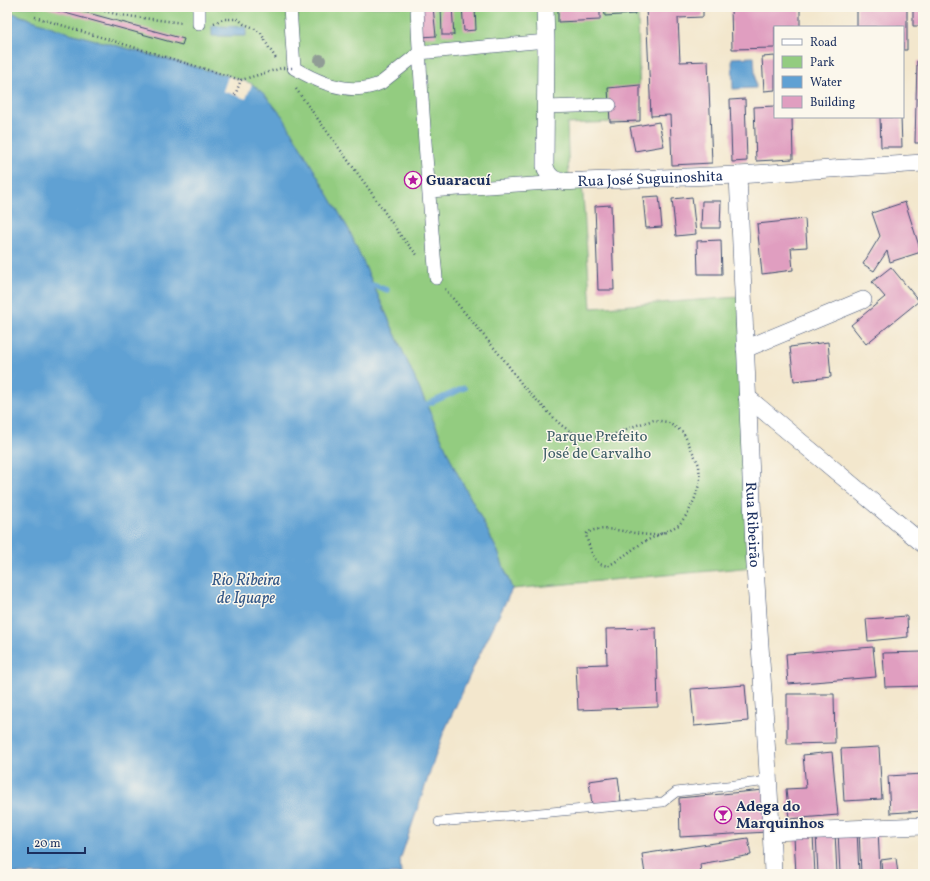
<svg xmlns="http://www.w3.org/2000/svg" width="930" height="881" font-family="Vollkorn,serif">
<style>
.green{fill:#93cc80;stroke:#577e6f}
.water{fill:#60a1d3;stroke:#3e6898}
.pier{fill:#f3e7cd}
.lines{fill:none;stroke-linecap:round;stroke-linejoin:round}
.stream{stroke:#60a1d3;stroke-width:5.5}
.building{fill:#e09ec0}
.service-casing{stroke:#3b4b6f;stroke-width:10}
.pedestrian-casing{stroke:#3b4b6f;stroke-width:14}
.minor-casing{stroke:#3b4b6f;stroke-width:18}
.path{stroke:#3b4b6f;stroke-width:2.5;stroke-dasharray:1 3;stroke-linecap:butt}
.service{stroke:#fff;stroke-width:9}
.pedestrian{stroke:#fff;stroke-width:13}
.minor{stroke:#fff;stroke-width:17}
.path-bridge{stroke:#3b4b6f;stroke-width:2.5;stroke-dasharray:1 3;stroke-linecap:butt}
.tree{fill:#909c95}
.labels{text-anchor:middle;stroke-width:3;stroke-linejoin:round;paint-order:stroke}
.street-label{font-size:15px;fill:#1b2f5e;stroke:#fbf7ec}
.poi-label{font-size:15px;font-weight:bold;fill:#1b2f5e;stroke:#fbf7ec;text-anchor:start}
.park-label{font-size:15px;fill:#3f5e68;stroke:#fbf7ec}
.water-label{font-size:16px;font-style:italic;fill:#335787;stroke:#fbf7ec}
</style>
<rect width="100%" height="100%" fill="#fbf7ec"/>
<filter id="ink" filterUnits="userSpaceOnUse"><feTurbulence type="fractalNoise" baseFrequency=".025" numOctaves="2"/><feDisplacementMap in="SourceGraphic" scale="8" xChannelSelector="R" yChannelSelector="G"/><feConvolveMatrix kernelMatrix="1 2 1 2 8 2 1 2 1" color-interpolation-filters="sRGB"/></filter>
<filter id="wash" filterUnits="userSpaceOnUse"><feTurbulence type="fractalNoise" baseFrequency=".012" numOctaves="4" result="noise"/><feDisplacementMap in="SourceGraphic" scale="16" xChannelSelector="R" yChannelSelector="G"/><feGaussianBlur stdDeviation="0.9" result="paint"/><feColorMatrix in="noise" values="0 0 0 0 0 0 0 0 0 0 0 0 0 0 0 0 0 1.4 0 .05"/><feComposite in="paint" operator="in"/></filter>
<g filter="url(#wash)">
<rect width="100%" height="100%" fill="#f3e7cd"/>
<path class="green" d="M 7,7 L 638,7 L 640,121 L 567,124 L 569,182 L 582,182 L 591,308 L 739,297 L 754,567 L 512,589 L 498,552 L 477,510 L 455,469 L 349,230 L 283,117 L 264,94 L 252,84 L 228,76 L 66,32 L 7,11 Z"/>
<path class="water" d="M 7,11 L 66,32 L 228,76 L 252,84 L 264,94 L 283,117 L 349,230 L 455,469 L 477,510 L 498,552 L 512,589 L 476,662 L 443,734 L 400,860 L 401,874 L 7,874 Z
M 212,26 L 246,27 L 246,36 L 212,36 Z
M 754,57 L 756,88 L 733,89 L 732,58 Z"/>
<path class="pier" d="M 228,76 L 252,84 L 246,99 L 223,91 Z"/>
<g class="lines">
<path class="stream" d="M 367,283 L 387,290
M 421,407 L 464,388"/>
</g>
<g id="blocks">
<path class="building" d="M 43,7 L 66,7 L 184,39 L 182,45 Z
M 419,7 L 433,7 L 436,36 L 421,37 Z
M 441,7 L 452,7 L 454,35 L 442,35 Z
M 462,7 L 475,7 L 476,30 L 464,31 Z
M 558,7 L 600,7 L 600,20 L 558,22 Z
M 604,7 L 634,7 L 635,14 L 605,16 Z
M 646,7 L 703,7 L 703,17 L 678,18 L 680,62 L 708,61 L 712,163 L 672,165 L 670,115 L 651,116 Z
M 731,7 L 800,7 L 800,27 L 775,27 L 775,48 L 732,49 Z
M 857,7 L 907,7 L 907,50 L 903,50 L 903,27 L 857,27 Z
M 913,7 L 923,7 L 923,26 L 913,26 Z
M 775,56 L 775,90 L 764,91 L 762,57 Z
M 917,61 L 923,61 L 923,143 L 915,143 Z
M 640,85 L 640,121 L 610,122 L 608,88 Z
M 745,99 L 747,161 L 732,162 L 730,100 Z
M 775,106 L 775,117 L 792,117 L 793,159 L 756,161 L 754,107 Z
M 880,117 L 901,117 L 902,147 L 881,147 Z
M 659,122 L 664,146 L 635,151 L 630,127 Z
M 659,196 L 662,227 L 646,228 L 643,197 Z
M 692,197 L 696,234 L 676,236 L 672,199 Z
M 702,201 L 721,201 L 720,228 L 701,228 Z
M 905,202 L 921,252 L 890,262 L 887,251 L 874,271 L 863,264 L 880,236 L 872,213 Z
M 611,205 L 614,290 L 598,290 L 595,206 Z
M 805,219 L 807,247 L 791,248 L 793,270 L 762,274 L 757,224 Z
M 721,240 L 722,274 L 698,274 L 697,241 Z
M 891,267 L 919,301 L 866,344 L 851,325 L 885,297 L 872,282 Z
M 828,342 L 831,377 L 794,381 L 790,347 Z
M 907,616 L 908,637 L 868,641 L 866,619 Z
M 656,628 L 658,707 L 578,710 L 576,665 L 607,664 L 606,629 Z
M 873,647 L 876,677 L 788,684 L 786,654 Z
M 923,652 L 923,686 L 885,687 L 883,653 Z
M 745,685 L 748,721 L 694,726 L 691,689 Z
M 787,694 L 834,694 L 835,743 L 787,744 Z
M 879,747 L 882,799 L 844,801 L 841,749 Z
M 832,752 L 838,815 L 789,819 L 786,789 L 806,788 L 803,755 Z
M 923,774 L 923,811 L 890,813 L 888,776 Z
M 618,777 L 621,801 L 592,805 L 589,781 Z
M 764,790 L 767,832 L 680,837 L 679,798 Z
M 878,829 L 880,873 L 861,874 L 859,831 Z
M 857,830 L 859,874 L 840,874 L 838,831 Z
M 835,832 L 837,874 L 818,874 L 816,834 Z
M 813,835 L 815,874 L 796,874 L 794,837 Z
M 748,838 L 751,855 L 700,864 L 701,874 L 645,874 L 642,854 Z
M 896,858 L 898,874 L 882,874 L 881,860 Z"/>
</g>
</g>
<g filter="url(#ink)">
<use href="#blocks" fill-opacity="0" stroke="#3b4b6f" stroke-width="1"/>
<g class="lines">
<defs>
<path id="service" d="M 439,822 L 663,802 L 676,792 L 769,781"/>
<path id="pedestrian" d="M 290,7 L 294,68 C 319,83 352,97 381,83 L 419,53 L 546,41
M 417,7 C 421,98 428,188 436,278
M 199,24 L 199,7
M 545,107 L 610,105
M 429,191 L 563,182"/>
<g id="minor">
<path id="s1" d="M 545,7 L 546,41 L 545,166 C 550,186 567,181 583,181 L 738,175 L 923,163"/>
<path id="s2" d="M 738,175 C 743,299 748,423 754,548 C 760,656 769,765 773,874"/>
<path d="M 745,349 L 863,300"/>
<path d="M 747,397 L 923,544"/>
<path d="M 772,832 L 923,826"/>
</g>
</defs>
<use href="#service" class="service-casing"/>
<use href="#pedestrian" class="pedestrian-casing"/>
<use href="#minor" class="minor-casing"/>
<path class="path" d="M 89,7 L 120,15 L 183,23
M 35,17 L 241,80
M 214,23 L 217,22 L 220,20 L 225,19 L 238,19 L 244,24 L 252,27 L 261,33 L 269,48 L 277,60
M 296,89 L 366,185 L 401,236 L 418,256
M 445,289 L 505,361 L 523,386 L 548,412 L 561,425 L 571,432 L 584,435 L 599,437 L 612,435 L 637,425 L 654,420 L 667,422 L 683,432 L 699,465 L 700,481 L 695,498 L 688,513 L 679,525 L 642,543 L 615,562 L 607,566 C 604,565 602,565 600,564 C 593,560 587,541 586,534 C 600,522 637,536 654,535 C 658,535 662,533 666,532"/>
<use href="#service" class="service"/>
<use href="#pedestrian" class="pedestrian"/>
<use href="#minor" class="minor"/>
<path class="path-bridge" d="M 235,95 L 241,80 L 282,68 L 294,68"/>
</g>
<circle class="tree" cx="320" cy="60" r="6"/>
</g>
<defs>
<symbol id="sight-ring" viewBox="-11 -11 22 22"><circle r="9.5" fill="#fbf7ec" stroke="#b5179e" stroke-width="1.5"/><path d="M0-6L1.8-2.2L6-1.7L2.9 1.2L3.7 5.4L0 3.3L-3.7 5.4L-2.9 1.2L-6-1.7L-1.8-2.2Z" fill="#b5179e"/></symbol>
<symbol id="bar-ring" viewBox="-11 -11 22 22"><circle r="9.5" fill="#fbf7ec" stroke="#b5179e" stroke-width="1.5"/><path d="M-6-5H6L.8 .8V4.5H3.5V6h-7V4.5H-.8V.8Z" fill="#b5179e"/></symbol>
</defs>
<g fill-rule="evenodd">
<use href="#sight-ring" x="403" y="170" width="20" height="20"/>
<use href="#bar-ring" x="713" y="805" width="20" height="20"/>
</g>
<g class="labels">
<g class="street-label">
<text dy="5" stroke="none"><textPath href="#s1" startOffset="272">Rua José Suguinoshita</textPath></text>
<text dy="5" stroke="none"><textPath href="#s2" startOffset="350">Rua Ribeirão</textPath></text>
</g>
<g class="poi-label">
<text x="426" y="185">Guaracuí</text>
<text x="736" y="811">Adega do<tspan x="736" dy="17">Marquinhos</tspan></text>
</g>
<g class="park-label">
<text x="597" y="441">Parque Prefeito<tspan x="597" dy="17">José de Carvalho</tspan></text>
</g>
<g class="water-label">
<text x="246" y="585">Rio Ribeira<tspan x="246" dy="18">de Iguape</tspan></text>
</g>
</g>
<rect width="930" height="881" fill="none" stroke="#fbf7ec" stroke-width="24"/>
<rect x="774" y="26" width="130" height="92" fill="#fbf7ec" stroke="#a1a7b3"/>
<rect x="782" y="39" width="20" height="6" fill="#ffffff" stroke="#a1a7b3"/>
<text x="810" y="46" font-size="12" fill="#1b2f5e">Road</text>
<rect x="782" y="56" width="20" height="12" fill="#93cc80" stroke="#a1a7b3"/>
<text x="810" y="66" font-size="12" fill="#1b2f5e">Park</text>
<rect x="782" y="76" width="20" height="12" fill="#60a1d3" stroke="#a1a7b3"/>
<text x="810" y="86" font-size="12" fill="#1b2f5e">Water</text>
<rect x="782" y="96" width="20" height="12" fill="#e09ec0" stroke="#a1a7b3"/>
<text x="810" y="106" font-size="12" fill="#1b2f5e">Building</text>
<path d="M28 847v6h57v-6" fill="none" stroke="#1b2f5e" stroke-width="2"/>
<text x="34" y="847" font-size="12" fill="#1b2f5e" stroke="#fbf7ec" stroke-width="3" paint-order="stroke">20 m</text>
</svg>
